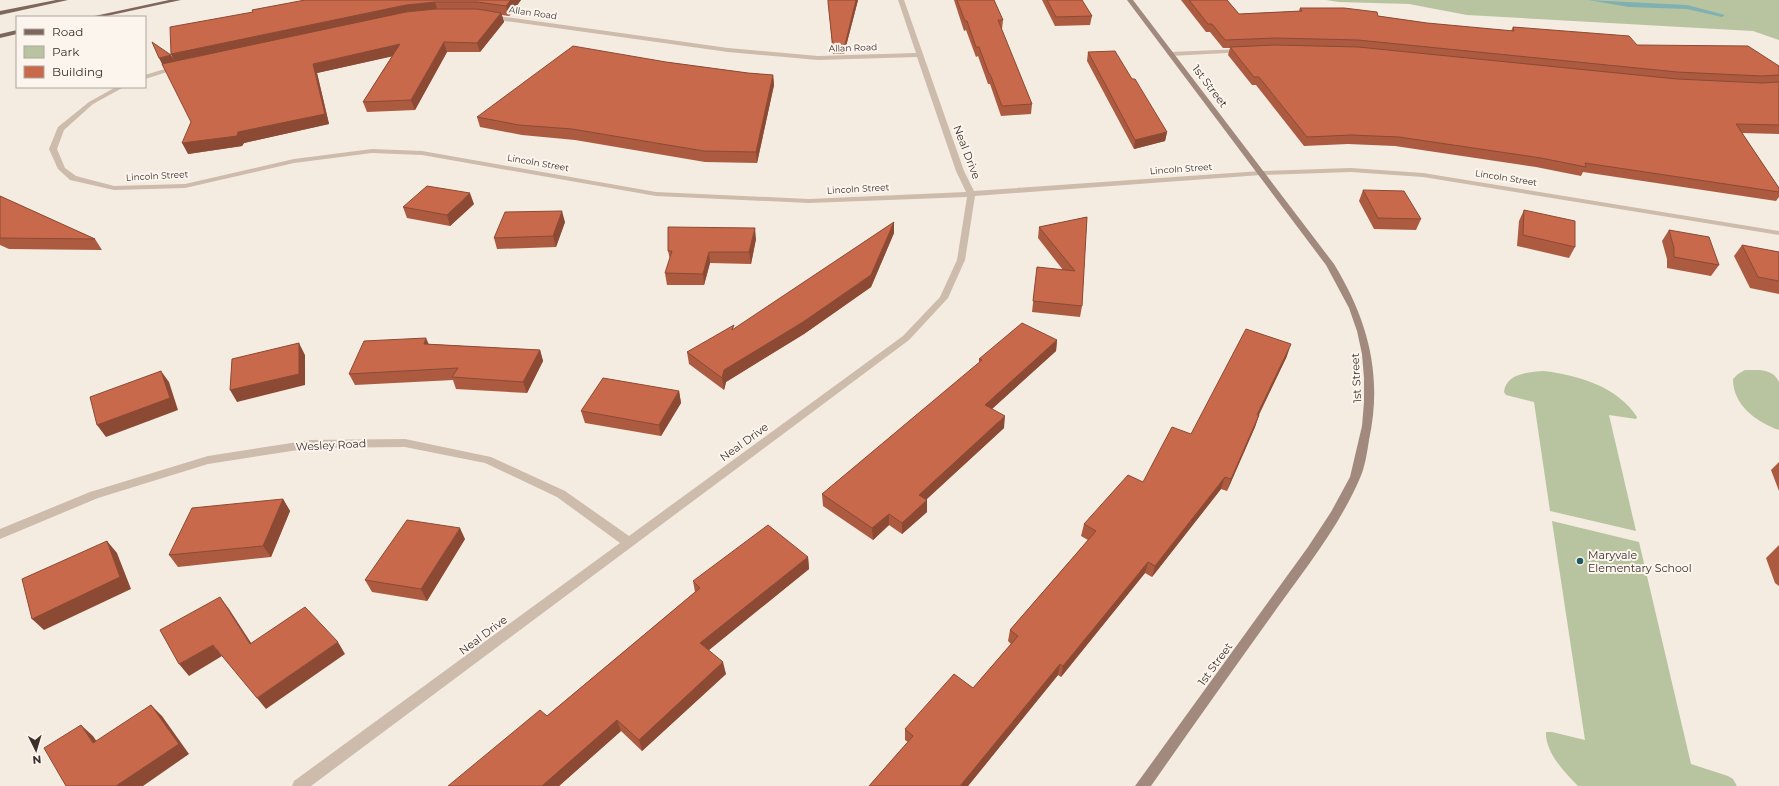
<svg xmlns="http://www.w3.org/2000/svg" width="1779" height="786" font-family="Montserrat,sans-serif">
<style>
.green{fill:#b8c4a0}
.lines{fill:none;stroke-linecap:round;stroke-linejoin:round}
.stream{fill:#7fb0b2;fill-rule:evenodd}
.street{fill:#cdbbac;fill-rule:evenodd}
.secondary{fill:#a18a7d;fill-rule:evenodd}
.primary{fill:#7d675c;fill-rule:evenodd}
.wall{fill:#ac5a40}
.shaded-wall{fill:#8c4a34}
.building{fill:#c8694b;stroke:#8c4a34}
.poi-dot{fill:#1f5a5e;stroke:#fbf5ee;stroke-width:1.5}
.labels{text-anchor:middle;stroke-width:4;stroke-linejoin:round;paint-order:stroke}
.far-street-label{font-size:9px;fill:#3b302b;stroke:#fbf5ee}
.street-label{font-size:11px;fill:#3b302b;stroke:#fbf5ee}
.poi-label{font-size:11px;fill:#3b302b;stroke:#fbf5ee;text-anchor:start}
</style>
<rect width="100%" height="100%" fill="#f4ebe1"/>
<path class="green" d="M 1326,0 L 1779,0 L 1779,40 L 1753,31 L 1467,15 L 1409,4 L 1339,2 Z
M 1745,370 C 1758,370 1773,368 1779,382 L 1779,430 C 1756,422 1733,405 1733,379 L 1738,374 Z
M 1544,371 C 1578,375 1618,387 1637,417 L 1636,419 L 1609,415 L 1636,531 L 1550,511 L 1534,402 L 1506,395 L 1504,392 C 1506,373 1529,372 1544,371 Z
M 1552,521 L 1639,542 L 1691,764 L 1728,776 L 1733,779 L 1737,786 L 1578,786 C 1565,773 1545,752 1546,732 L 1552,732 L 1585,740 Z"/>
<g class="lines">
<path class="stream" d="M 1588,0 L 1687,5 L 1725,15 L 1722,17 L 1687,9 L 1629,7 Z"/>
<path class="street" d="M 898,0 L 904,0 L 964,171 L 974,191 L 1261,171 L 1351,168 L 1423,173 L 1779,231 L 1779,235 L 1423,177 L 1351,172 L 1261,175 L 975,196 L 965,260 L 948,298 L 909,340 L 311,786 L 292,786 L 294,781 L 620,543 L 557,497 L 485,463 L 405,447 L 311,448 L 208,464 L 98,498 L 0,539 L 0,529 L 90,492 L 208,456 L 311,440 L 405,439 L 491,457 L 565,491 L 629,536 L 903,336 L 940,297 L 957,260 L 967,197 L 809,203 L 656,196 L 422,155 L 372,153 L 294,163 L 185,188 L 114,190 L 70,180 L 58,169 L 49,149 L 58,127 L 89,102 L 116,87 L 124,87 L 93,104 L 64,130 L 57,149 L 65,168 L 76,176 L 114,186 L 185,184 L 294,159 L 372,149 L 422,151 L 656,192 L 809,199 L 966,192 L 956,171 L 917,57 L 818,60 L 728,52 L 491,19 L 488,17 L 491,15 L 728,48 L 818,56 L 916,53 Z
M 1243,49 L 1246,51 L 1245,52 L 1170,56 L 1167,54 L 1170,52 Z
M 178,65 L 180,66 L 180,68 L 145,79 L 145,75 Z"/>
<path class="secondary" d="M 1127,0 L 1133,0 L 1334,264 C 1368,320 1383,375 1369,440 C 1367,453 1365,467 1360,478 C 1338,529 1302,573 1270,618 C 1230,674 1190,730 1151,786 L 1135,786 L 1308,547 L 1331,512 L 1350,477 L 1362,426 L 1364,402 L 1364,378 L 1362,354 L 1357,331 L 1349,308 L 1326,265 Z"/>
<path class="primary" d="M 56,0 L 68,0 L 0,15 L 0,11 Z
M 169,0 L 181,0 L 102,17 L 90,17 Z
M 17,30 L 17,34 L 0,38 L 0,34 Z"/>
</g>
<path class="wall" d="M 305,0 L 521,0 L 509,16 L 502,15 L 504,22 L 480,52 L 447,52 L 415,110 L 367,112 L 363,102 L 392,56 L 317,73 L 329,124 L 244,143 L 242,146 L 188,154 L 191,122 L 171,55 L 175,62 L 171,54 L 253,12 Z
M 858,0 L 844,54 L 833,54 L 828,2 Z
M 954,0 L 994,0 L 1003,20 L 1002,29 L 1001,29 L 1032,104 L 1031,114 L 1001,116 L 990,84 L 988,84 L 978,56 L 976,57 L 966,30 L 964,31 Z
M 1042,0 L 1082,0 L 1092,16 L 1090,25 L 1055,26 Z
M 1181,0 L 1227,0 L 1239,14 L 1299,11 L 1300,8 L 1378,16 L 1427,23 L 1511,31 L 1513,27 L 1779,66 L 1779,134 L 1742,133 L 1779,188 L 1779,197 L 1776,201 L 1583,172 L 1581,176 L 1536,167 L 1395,146 L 1348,144 L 1304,146 L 1256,85 L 1252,85 L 1228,55 L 1230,48 L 1223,48 L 1210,32 L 1206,32 Z
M 1088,52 L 1132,79 L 1167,132 L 1165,141 L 1134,149 L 1087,61 Z
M 666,62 L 748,73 L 773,75 L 774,85 L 757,163 L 705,162 L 575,140 L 522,135 L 480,127 L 477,117 Z
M 1363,190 L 1421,219 L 1416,230 L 1374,229 L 1359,201 Z
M 0,196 L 95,239 L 102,250 L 9,249 L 0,245 Z
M 474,204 L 450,226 L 407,218 L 403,207 Z
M 1524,210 L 1575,247 L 1569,258 L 1517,246 L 1519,221 Z
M 1087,217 L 1082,306 L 1080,317 L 1032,312 L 1037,267 L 1063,270 L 1038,238 L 1039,227 Z
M 565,222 L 556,247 L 497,249 L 494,238 Z
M 894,222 L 894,233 L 871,287 L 804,334 L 726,382 L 724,390 L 689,364 L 687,352 L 734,329 Z
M 1669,230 L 1719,265 L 1711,276 L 1667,268 L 1667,259 L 1662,241 Z
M 756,239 L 751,264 L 710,263 L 704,285 L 667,285 L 665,273 L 670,259 L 668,251 Z
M 1742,245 L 1779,252 L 1779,294 L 1750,288 L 1734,256 Z
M 1057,340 L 1056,351 L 992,409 L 1004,428 L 927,499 L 927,512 L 902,534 L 889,525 L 873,540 L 823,506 L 822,494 L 979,363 L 979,359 Z
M 429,344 L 540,350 L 543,361 L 527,393 L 456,389 L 453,380 L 355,385 L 349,374 Z
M 1287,356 L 1259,415 L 1255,427 L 1227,491 L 1221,489 L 1152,577 L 1145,573 L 1061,677 L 1058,675 L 968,786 L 869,786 L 908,742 L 905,740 L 905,729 L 973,688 L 1011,644 L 1008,641 L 1010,630 L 1088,540 L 1081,536 L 1084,524 L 1143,482 L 1191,434 Z
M 679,391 L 681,403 L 661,436 L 585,423 L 581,411 Z
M 1779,462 L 1779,491 L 1771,470 Z
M 283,499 L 290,511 L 271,557 L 178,567 L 169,555 Z
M 465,539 L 427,601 L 372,592 L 365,580 Z
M 1779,545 L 1779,586 L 1775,583 L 1766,558 Z
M 808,557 L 809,569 L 708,650 L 726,674 L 642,751 L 621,731 L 559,786 L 448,786 L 547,716 L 695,592 L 693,581 Z"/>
<path class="shaded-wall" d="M 511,0 L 521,0 L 509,16 L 506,6 Z
M 856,0 L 858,0 L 844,54 L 844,49 Z
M 435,2 L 438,12 L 176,64 L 171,54 L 406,5 Z
M 501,13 L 504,22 L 480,52 L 477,43 Z
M 444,42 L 447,52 L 415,110 L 411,100 Z
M 400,44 L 403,54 L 317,73 L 329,124 L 244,143 L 242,146 L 188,154 L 182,143 L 238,132 L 313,64 Z
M 171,55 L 176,64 L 164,68 L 159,58 Z
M 773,75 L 774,85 L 757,163 L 756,152 Z
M 1167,132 L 1165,141 L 1134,149 L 1135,140 Z
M 470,193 L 474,204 L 450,226 L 447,215 Z
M 562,211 L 565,222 L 556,247 L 553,236 Z
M 894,222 L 894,233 L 871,287 L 804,334 L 726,382 L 724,390 L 722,378 L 724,370 Z
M 755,228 L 756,239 L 751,264 L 749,252 Z
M 709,252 L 710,263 L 704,285 L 703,274 Z
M 426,338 L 431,349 L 424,344 Z
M 1057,340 L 1056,351 L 984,416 L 985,405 Z
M 299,343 L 305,355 L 305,385 L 237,402 L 230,390 Z
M 1291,344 L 1287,356 L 1253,426 L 1257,415 Z
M 540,350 L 543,361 L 527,393 L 523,382 Z
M 161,371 L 169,382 L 178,410 L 106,437 L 97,425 Z
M 679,391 L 681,403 L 661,436 L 659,425 Z
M 1259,415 L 1255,427 L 1227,491 L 1231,479 Z
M 1005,416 L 1004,428 L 919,506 L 919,495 Z
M 1225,477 L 1221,489 L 1152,577 L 1155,566 Z
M 283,499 L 290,511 L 271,557 L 263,546 Z
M 927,500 L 927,512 L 902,534 L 902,523 Z
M 889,514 L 889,525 L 873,540 L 872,528 Z
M 460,528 L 465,539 L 427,601 L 421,589 Z
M 107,541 L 117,553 L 131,589 L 44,630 L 32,619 Z
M 808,557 L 809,569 L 703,655 L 700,643 Z
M 1148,562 L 1145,573 L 1061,677 L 1063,666 Z
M 220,597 L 229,609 L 259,655 L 250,644 Z
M 338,642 L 345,654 L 266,709 L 257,698 Z
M 213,645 L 222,656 L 189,676 L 179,664 Z
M 723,662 L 726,674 L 642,751 L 639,740 Z
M 1060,664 L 1058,675 L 968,786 L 960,786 Z
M 151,705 L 162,716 L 189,754 L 143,786 L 116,786 Z
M 617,720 L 621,731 L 559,786 L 542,786 Z
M 81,725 L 93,736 L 105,754 L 93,743 Z"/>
<path class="building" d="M 305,0 L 511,0 L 506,6 L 477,2 L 435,2 L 406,5 L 171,54 L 170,27 L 253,12 L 252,10 Z
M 828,0 L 856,0 L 844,49 L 833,49 L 828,2 Z
M 957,0 L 994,0 L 1003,20 L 998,20 L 1032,104 L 1002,106 L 990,74 L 989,74 L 979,47 L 976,47 L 967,21 L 965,21 Z
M 1047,0 L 1082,0 L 1092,16 L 1056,17 Z
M 1189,0 L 1227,0 L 1239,14 L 1302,11 L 1300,8 L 1344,8 L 1377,12 L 1378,16 L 1427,23 L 1514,31 L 1513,27 L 1629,36 L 1637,45 L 1748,46 L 1779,66 L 1779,75 L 1762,76 L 1677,72 L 1358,40 L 1276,38 L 1225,40 L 1212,24 L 1208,24 Z
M 435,9 L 477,9 L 501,13 L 477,43 L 444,42 L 411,100 L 363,102 L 400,44 L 313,64 L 325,114 L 238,132 L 237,136 L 182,143 L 191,122 L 162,64 L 406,12 Z
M 152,42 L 171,55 L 159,58 Z
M 1276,45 L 1358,47 L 1677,79 L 1762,83 L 1779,82 L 1779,125 L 1736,124 L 1779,188 L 1779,192 L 1585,163 L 1586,167 L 1541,158 L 1399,137 L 1351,135 L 1307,137 L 1259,77 L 1254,77 L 1230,47 Z
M 573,46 L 666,62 L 748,73 L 773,75 L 756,152 L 704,151 L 572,129 L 519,125 L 477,117 Z
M 1115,51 L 1132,79 L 1135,79 L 1167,132 L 1135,140 L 1088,52 Z
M 427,186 L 470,193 L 447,215 L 403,207 Z
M 1363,190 L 1404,191 L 1421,219 L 1378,218 Z
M 0,196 L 95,239 L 1,238 L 0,238 Z
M 1524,210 L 1575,221 L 1575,247 L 1523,235 Z
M 562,211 L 553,236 L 494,238 L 505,212 Z
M 1087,217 L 1082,306 L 1033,301 L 1037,267 L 1075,271 L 1039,227 Z
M 894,222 L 871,275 L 803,322 L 724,370 L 722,378 L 687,352 L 734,325 L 732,330 Z
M 668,227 L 755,228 L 749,252 L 709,252 L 703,274 L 665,273 L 672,251 L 668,251 Z
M 1669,230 L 1709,237 L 1719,265 L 1674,257 L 1674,248 Z
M 1742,245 L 1779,252 L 1779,281 L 1758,277 Z
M 1022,323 L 1057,340 L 985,405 L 1005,416 L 919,495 L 927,500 L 902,523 L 889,514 L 872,528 L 822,494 L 982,360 L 979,359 Z
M 1246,329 L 1291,344 L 1257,415 L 1259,415 L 1231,479 L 1225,477 L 1155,566 L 1148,562 L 1063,666 L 1060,664 L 960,786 L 869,786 L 913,736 L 905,729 L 954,674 L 973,688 L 1018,636 L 1010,630 L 1096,531 L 1084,524 L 1128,475 L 1143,482 L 1172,427 L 1191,434 Z
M 426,338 L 424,344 L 540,350 L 523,382 L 452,377 L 458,368 L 349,374 L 364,341 Z
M 299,343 L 299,374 L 230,390 L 232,359 Z
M 161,371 L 170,398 L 97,425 L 90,397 Z
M 603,378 L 679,391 L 659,425 L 581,411 Z
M 283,499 L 263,546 L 169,555 L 192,508 Z
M 407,520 L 460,528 L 421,589 L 365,580 Z
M 768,525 L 808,557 L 700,643 L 723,662 L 639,740 L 617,720 L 542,786 L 448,786 L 540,710 L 547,716 L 700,588 L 693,581 Z
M 107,541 L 120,577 L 32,619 L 22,579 Z
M 220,597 L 250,644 L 305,607 L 338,642 L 257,698 L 213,645 L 179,664 L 160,630 Z
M 151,705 L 179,744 L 116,786 L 66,786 L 44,748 L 81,725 L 93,743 Z"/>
<circle class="poi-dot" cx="1580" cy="561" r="4"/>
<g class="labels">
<g class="far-street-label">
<text transform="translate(533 13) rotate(8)" y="3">Allan Road</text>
<text transform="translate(853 48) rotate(-2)" y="3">Allan Road</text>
<text transform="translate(538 163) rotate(10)" y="3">Lincoln Street</text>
<text transform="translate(1181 169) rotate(-4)" y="3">Lincoln Street</text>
<text transform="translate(157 176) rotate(-3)" y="3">Lincoln Street</text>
<text transform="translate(1506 178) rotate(9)" y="3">Lincoln Street</text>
<text transform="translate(858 189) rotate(-3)" y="3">Lincoln Street</text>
</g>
<g class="street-label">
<text transform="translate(1210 86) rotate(53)" y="4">1st Street</text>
<text transform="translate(967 152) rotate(69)" y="4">Neal Drive</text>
<text transform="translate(1356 378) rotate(-93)" y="4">1st Street</text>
<text transform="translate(744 442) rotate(-36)" y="4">Neal Drive</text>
<text transform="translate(331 445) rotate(-3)" y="4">Wesley Road</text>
<text transform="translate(483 635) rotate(-37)" y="4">Neal Drive</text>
<text transform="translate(1215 664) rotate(-54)" y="4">1st Street</text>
</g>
<g class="poi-label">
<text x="1588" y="559">Maryvale<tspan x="1588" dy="13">Elementary School</tspan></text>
</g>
</g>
<rect x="16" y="16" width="130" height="72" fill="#fbf5ee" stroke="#aea6a0"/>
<rect x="24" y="29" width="20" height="6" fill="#7d675c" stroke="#aea6a0"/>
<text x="52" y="36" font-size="12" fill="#3b302b">Road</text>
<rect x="24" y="46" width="20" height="12" fill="#b8c4a0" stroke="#aea6a0"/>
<text x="52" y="56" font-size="12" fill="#3b302b">Park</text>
<rect x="24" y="66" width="20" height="12" fill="#c8694b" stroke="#aea6a0"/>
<text x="52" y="76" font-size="12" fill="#3b302b">Building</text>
<g transform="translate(36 750) rotate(175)" stroke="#fbf5ee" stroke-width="3" paint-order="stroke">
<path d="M0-3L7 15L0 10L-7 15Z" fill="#3b302b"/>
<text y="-6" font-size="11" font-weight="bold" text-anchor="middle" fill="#3b302b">N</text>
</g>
</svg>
